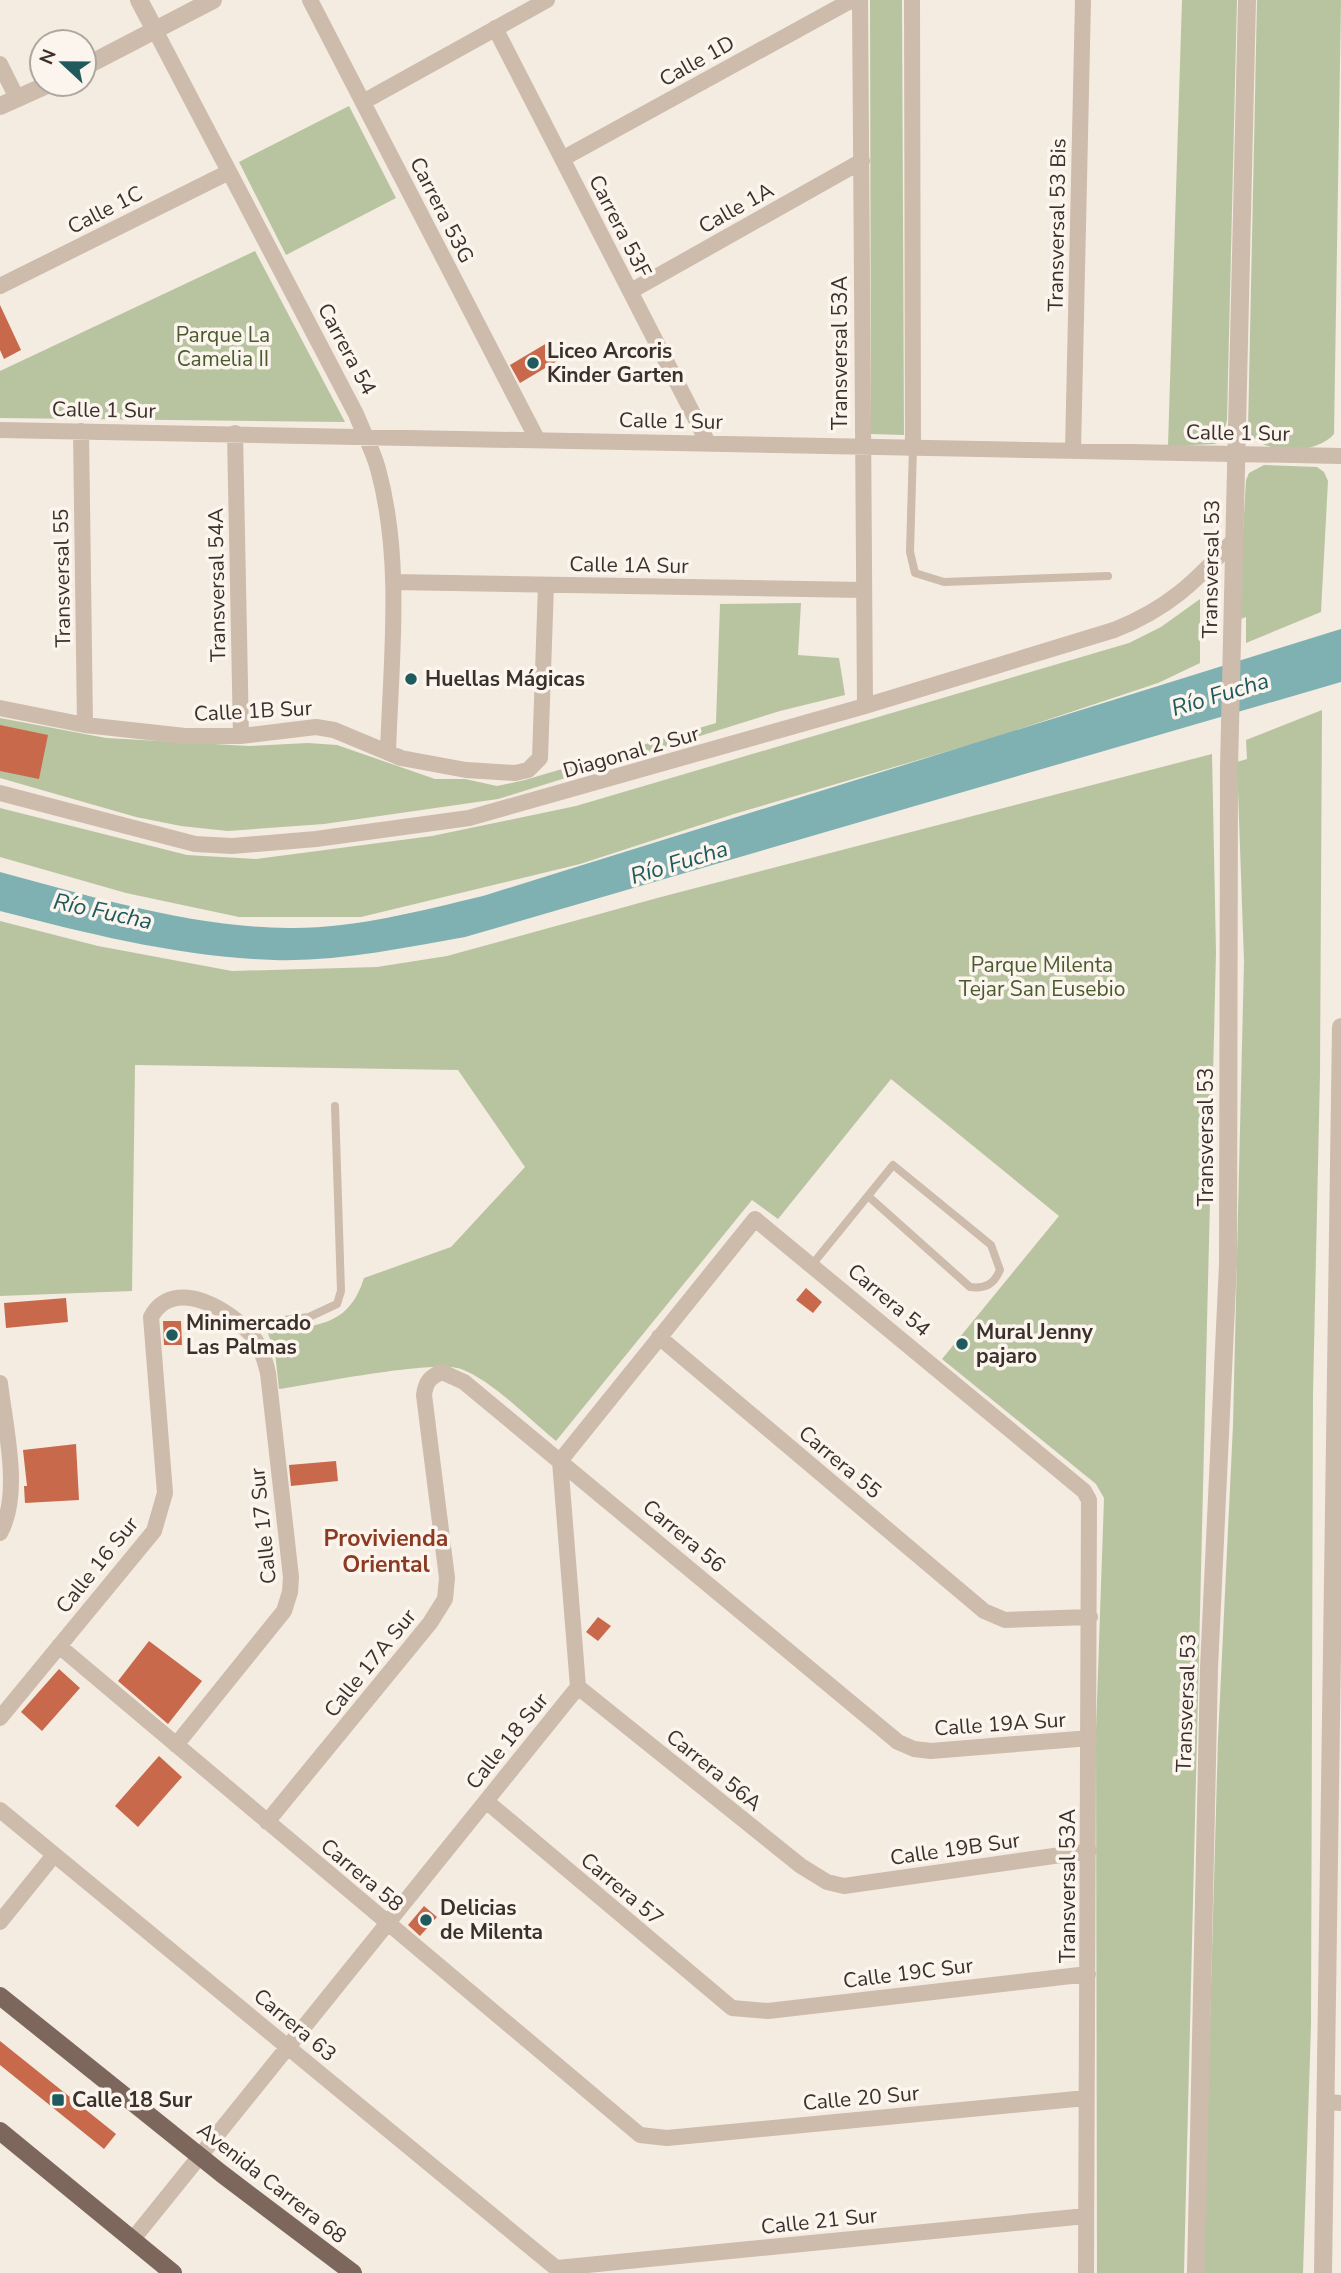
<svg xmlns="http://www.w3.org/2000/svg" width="1341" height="2273" font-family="'Nunito Sans',sans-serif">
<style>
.green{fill:#b8c4a0}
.water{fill:#7fb0b2}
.building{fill:#c8694b}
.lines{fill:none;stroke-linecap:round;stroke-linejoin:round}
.service{stroke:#cdbbac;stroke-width:8}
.minor{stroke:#cdbbac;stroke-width:16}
.tertiary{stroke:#cdbbac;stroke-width:18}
.primary{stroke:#7d675c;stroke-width:18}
.poi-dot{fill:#1f5a5e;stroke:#fbf5ee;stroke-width:2.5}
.labels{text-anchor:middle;stroke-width:7;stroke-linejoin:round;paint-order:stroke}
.street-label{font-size:21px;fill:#3b302b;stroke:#fbf5ee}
.park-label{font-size:21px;fill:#4a5a2e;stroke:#fbf5ee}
.poi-label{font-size:21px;font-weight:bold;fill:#3b302b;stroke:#fbf5ee;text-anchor:start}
.water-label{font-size:23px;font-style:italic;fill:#1f5a5e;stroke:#fbf5ee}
.neighbourhood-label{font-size:23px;font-weight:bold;fill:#8c3b22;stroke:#fbf5ee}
</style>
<rect width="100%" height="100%" fill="#f4ebe1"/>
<path class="green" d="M 870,0 L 902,0 L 904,435 L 871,434 Z
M 1182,0 L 1237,0 L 1227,420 L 1223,436 L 1216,444 L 1168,446 Z
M 1257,0 L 1341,0 L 1334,434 C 1316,455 1263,456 1248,431 Z
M 349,106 L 396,198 L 286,255 L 239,162 Z
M 255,251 L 345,422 L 0,418 L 0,371 Z
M 1264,465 L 1317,467 L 1324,472 L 1328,481 L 1321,612 L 1246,643 L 1246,617 L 1238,620 L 1246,480 L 1249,473 Z
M 1200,599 L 1200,663 L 1158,683 L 993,738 L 734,814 L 580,864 L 361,917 L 239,917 L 126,893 L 0,857 L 0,808 L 187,855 L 256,859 L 432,836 L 576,806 L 1129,643 L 1161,627 Z
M 801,603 L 798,655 L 839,658 L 845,695 L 780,711 L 498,799 L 324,824 L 228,831 L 181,826 L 136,817 L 0,778 L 0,718 L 106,738 L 249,746 L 308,743 L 337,745 L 435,779 L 465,779 L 497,786 L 525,780 L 716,723 L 720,604 Z
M 1322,710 L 1320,1074 L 1313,1393 L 1311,2025 L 1303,2273 L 1203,2273 L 1218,1739 L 1233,1425 L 1244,961 L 1237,762 L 1247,759 L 1246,740 Z
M 1212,754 L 1216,952 L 1184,2273 L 1097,2273 L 1096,1730 L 1104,1498 L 1096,1484 L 942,1359 L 1059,1216 L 891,1079 L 778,1219 L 752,1200 L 556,1441 C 529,1419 493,1381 461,1369 C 437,1359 312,1384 279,1389 L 275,1352 L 267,1331 C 313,1326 348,1329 364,1278 L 451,1247 L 525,1167 L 458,1070 L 135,1065 L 132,1291 L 0,1296 L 0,921 L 98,946 L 232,971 L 377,967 L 447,956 L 661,897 Z"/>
<path class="water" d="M 1341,629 L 1341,682 L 465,937 C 402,948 338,962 274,960 C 180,957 90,934 0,911 L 0,872 C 93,897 191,927 288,928 C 354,929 419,911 483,896 Z"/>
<path class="building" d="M 0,305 L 21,350 L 4,359 L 0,350 Z
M 547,343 L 557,361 L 520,383 L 510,365 Z
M 0,725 L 48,735 L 39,779 L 0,771 Z
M 806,1288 L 822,1302 L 813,1313 L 796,1300 Z
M 66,1298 L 68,1322 L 6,1328 L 4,1303 Z
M 163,1321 L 181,1321 L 182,1345 L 164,1345 Z
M 76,1444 L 79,1500 L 25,1503 L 24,1486 L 27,1486 L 23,1450 Z
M 336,1461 L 338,1481 L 291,1486 L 289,1465 Z
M 598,1617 L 611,1626 L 598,1641 L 586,1632 Z
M 149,1641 L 202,1681 L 168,1724 L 118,1681 Z
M 59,1669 L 80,1688 L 42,1731 L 21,1712 Z
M 159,1756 L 182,1777 L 138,1827 L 115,1806 Z
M 424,1906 L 437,1917 L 420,1936 L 408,1925 Z
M 0,2041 L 116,2134 L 104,2149 L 0,2065 Z"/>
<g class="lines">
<path class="service" d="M 913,447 L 910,552 L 915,573 L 944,582 L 1108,576
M 811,1266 L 893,1165 L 991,1245 L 1000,1270 C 994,1284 986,1289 970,1287 L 868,1196
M 241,1325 L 309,1317 L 337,1304 L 341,1291 L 335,1106"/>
<path class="minor" d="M 310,0 L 537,439
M 860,0 L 865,706
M 912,0 L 913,447
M 495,28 L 708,443
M 156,32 L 356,414 C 363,432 373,450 378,469 C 403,560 391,659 388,752
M 0,64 L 17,98
M 363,102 L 547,0
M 562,159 L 852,0
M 0,286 L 229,172
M 631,291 L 862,161
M 0,430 L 1341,456
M 81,431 L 85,725
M 235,433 L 241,736
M 1073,451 L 1083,0
M 393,582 L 863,590
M 0,708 L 85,725 L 185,736 L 241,736 L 316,727 L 334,730 L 401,758 L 466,770 L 515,773 L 528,770 L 540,758 L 546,585
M 0,793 L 195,844 L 232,846 L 316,839 L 469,818 L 865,706 L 1114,630 C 1168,609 1195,582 1234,540
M 659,1337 L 984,1611 L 1005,1620 L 1090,1617
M 0,1383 C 5,1427 22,1494 0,1533
M 59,1646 L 640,2135 L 667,2138 L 1086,2098
M 578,1687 L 801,1866 L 827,1882 L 844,1886 L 1089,1851
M 0,1718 L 154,1531 L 165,1493 L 151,1317 C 174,1275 232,1310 254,1338 C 262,1349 265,1360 268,1373 L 291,1577 L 290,1592 L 284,1611 L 176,1745
M 486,1801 L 732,2008 L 768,2011 L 1088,1974
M 0,1810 L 562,2273
M 267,1822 L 430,1623 L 445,1599 L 447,1578 L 424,1395 C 426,1381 430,1377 442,1372 L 464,1382 L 898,1742 L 914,1749 L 931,1751 L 1090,1738
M 0,1922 L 54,1855
M 1326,2102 L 1341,2103
M 133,2239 L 578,1687 L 560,1461 L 755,1219 L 1084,1491 L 1089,1500 L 1086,2273
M 557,2268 L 1086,2216"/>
<path class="tertiary" d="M 139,0 L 156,32
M 84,67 L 213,0
M 0,106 L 49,84
M 1196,2273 L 1209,1668 L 1228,1264 L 1229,768 L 1247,0
M 1323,2273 L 1341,1027"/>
<path class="primary" d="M 0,1996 L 222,2174 L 353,2273
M 0,2131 L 173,2273"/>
</g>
<g class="poi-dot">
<circle cx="533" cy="363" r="7"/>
<circle cx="411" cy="679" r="7"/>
<circle cx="172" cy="1335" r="7"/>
<circle cx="962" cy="1344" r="7"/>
<circle cx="426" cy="1920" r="7"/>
<rect x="51" y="2093" width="14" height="14" rx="3.5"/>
</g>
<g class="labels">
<g class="street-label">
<text transform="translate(697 61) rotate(-29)" y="7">Calle 1D</text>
<text transform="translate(736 208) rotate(-29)" y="7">Calle 1A</text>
<text transform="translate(105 210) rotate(-27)" y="7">Calle 1C</text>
<text transform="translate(442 210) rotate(63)" y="7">Carrera 53G</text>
<text transform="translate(1057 225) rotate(-89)" y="7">Transversal 53 Bis</text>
<text transform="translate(620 226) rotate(63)" y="7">Carrera 53F</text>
<text transform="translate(347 349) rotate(62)" y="7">Carrera 54</text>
<text transform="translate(840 353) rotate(-90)" y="7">Transversal 53A</text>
<text transform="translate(104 410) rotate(1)" y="7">Calle 1 Sur</text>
<text transform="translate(671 421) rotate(1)" y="7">Calle 1 Sur</text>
<text transform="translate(1238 433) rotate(1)" y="7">Calle 1 Sur</text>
<text transform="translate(629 565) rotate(1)" y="7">Calle 1A Sur</text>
<text transform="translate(1211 569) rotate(-89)" y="7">Transversal 53</text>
<text transform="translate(62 578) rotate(-91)" y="7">Transversal 55</text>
<text transform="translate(217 585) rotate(-91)" y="7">Transversal 54A</text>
<text transform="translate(253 711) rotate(-3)" y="7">Calle 1B Sur</text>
<text transform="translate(631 752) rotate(-16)" y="7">Diagonal 2 Sur</text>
<text transform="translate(1206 1137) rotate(-90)" y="7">Transversal 53</text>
<text transform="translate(889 1300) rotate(40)" y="7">Carrera 54</text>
<text transform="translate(840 1462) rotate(40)" y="7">Carrera 55</text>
<text transform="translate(263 1526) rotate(-96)" y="7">Calle 17 Sur</text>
<text transform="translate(684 1536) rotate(40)" y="7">Carrera 56</text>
<text transform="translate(97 1565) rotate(-51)" y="7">Calle 16 Sur</text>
<text transform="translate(370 1663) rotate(-51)" y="7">Calle 17A Sur</text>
<text transform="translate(1186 1703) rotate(-88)" y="7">Transversal 53</text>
<text transform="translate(1000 1724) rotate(-4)" y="7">Calle 19A Sur</text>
<text transform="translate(507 1741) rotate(-51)" y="7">Calle 18 Sur</text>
<text transform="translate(714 1770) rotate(39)" y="7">Carrera 56A</text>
<text transform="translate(955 1849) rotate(-8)" y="7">Calle 19B Sur</text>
<text transform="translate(362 1875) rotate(40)" y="7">Carrera 58</text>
<text transform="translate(1068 1886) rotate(-90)" y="7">Transversal 53A</text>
<text transform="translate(622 1889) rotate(40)" y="7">Carrera 57</text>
<text transform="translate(908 1973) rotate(-7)" y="7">Calle 19C Sur</text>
<text transform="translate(295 2025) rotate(40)" y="7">Carrera 63</text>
<text transform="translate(861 2098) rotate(-5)" y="7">Calle 20 Sur</text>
<text transform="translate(272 2183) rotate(38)" y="7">Avenida Carrera 68</text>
<text transform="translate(819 2221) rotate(-6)" y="7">Calle 21 Sur</text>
</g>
<g class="park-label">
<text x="223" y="342">Parque La<tspan x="223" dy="24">Camelia II</tspan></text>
<text x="1042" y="972">Parque Milenta<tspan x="1042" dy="24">Tejar San Eusebio</tspan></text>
</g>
<g class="poi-label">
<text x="547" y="358">Liceo Arcoris<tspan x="547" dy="24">Kinder Garten</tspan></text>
<text x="425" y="686">Huellas Mágicas</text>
<text x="186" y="1330">Minimercado<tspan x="186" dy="24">Las Palmas</tspan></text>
<text x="976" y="1339">Mural Jenny<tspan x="976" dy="24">pajaro</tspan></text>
<text x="440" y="1915">Delicias<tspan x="440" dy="24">de Milenta</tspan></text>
<text x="72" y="2107">Calle 18 Sur</text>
</g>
<g class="water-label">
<text transform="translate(1220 694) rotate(-17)" y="8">Río Fucha</text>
<text transform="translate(679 862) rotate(-17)" y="8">Río Fucha</text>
<text transform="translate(103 911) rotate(12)" y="8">Río Fucha</text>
</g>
<g class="neighbourhood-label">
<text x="386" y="1546">Provivienda<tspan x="386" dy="26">Oriental</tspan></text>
</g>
</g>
<g transform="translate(63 63) rotate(292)"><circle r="33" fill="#fbf5ee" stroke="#aea6a0" stroke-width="2"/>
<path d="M0-5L12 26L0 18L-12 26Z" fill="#1f5a5e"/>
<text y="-10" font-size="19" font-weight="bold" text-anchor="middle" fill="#3b302b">N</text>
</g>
</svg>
